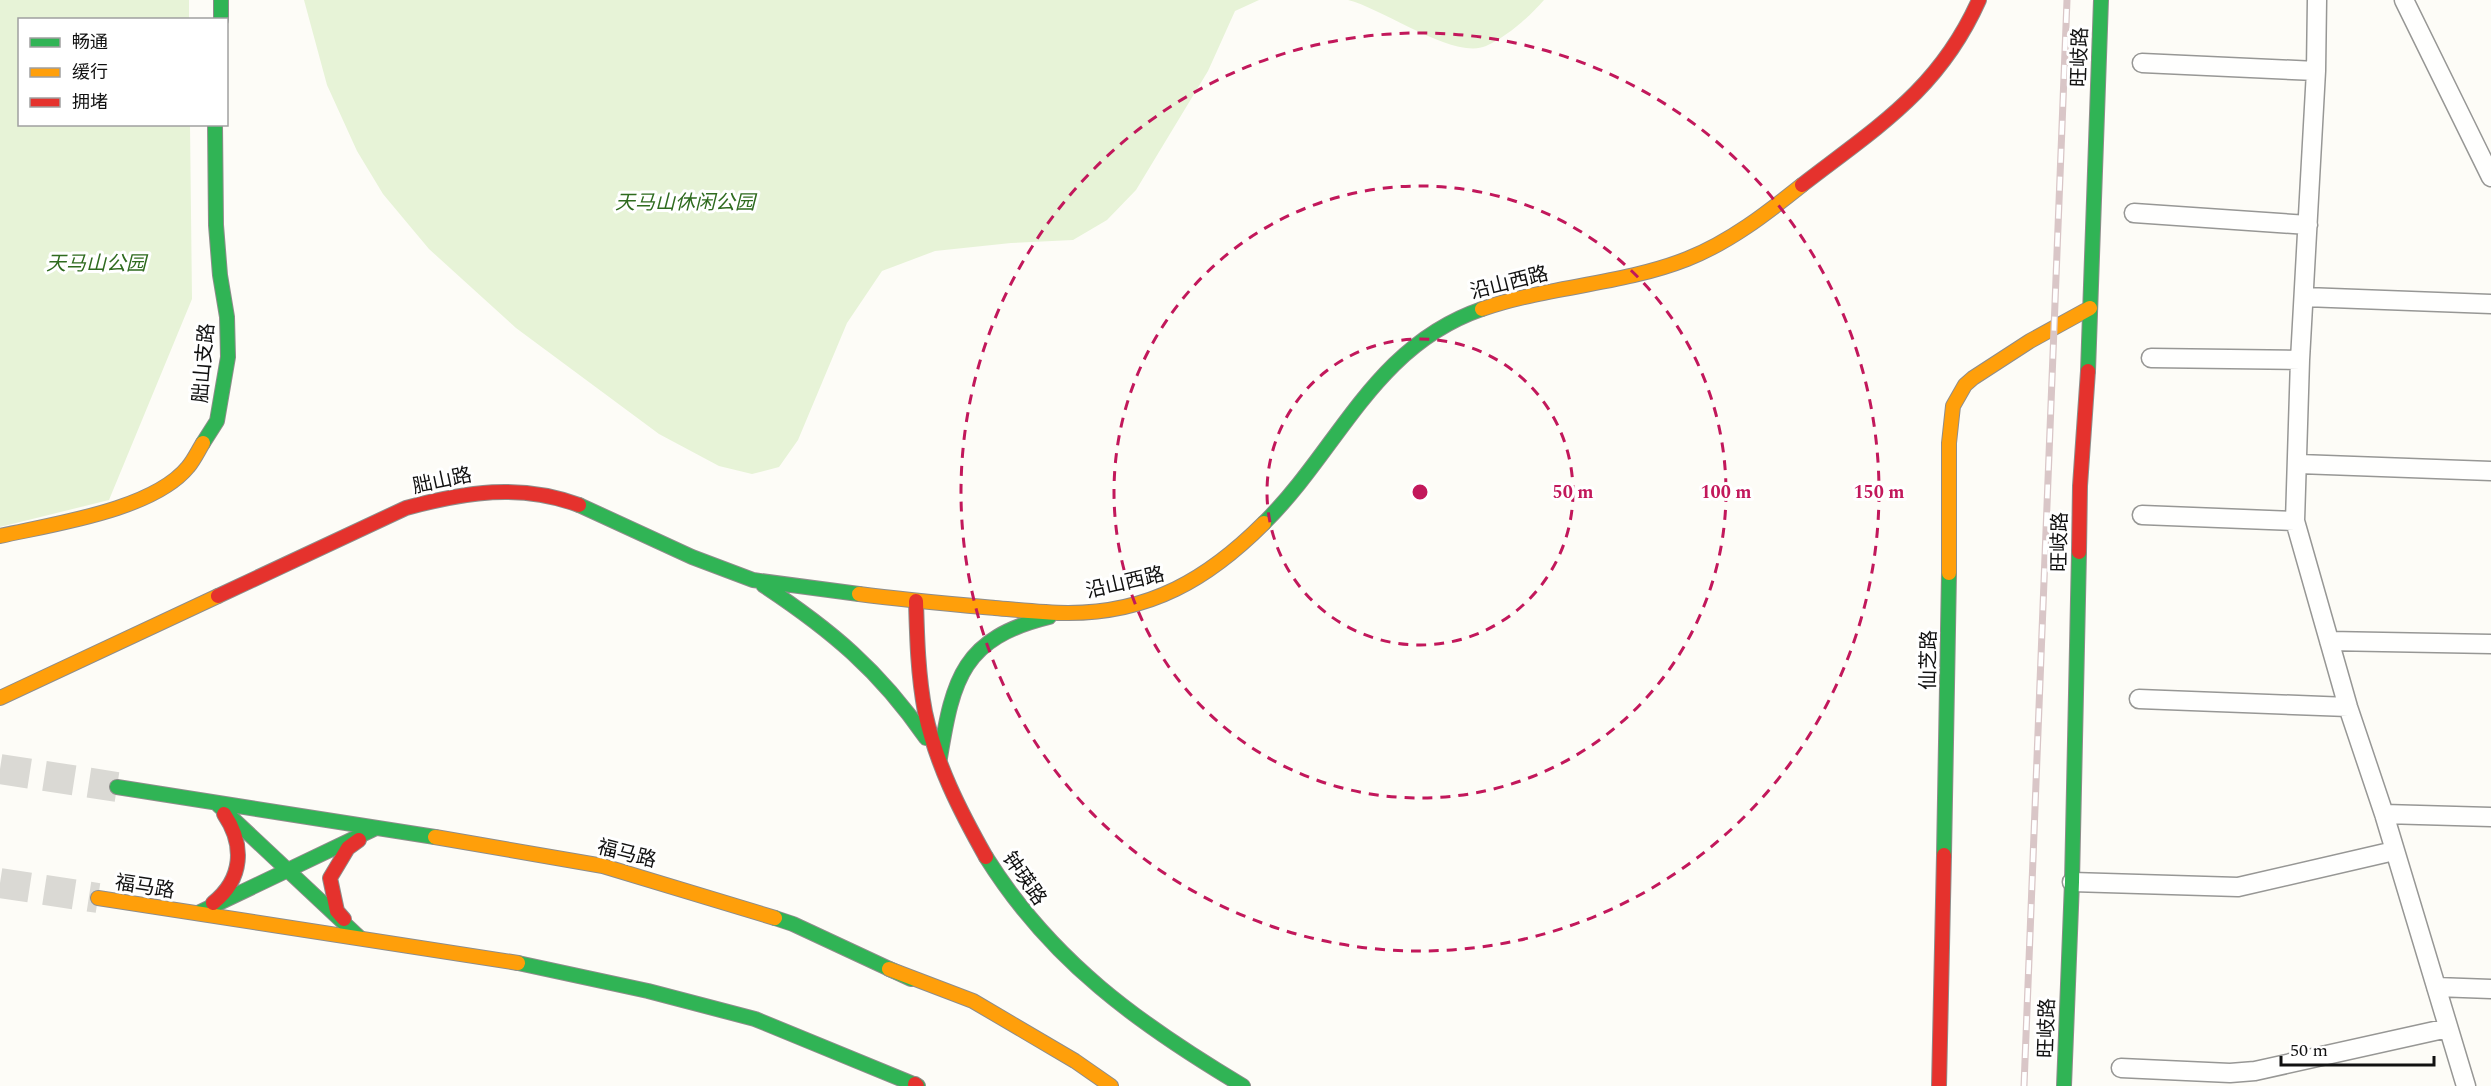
<svg xmlns="http://www.w3.org/2000/svg" width="2491" height="1086" font-family="Spectral,'Noto Sans SC',serif">
<style>
.green{fill:#e7f3d7}
.lines{fill:none;stroke-linecap:round;stroke-linejoin:round}
.primary-tunnel{stroke:#dad9d4;stroke-width:30;stroke-dasharray:30 15;stroke-linecap:butt}
.street-casing{stroke:#979795;stroke-width:21}
.fast-casing{stroke:#8e8d8b;stroke-width:16}
.slow-casing{stroke:#8e8d8b;stroke-width:16}
.jam-casing{stroke:#8e8d8b;stroke-width:16}
.street{stroke:#fffffe;stroke-width:18}
.fast{stroke:#30b455;stroke-width:14}
.slow{stroke:#ff9f0a;stroke-width:14}
.jam{stroke:#e5322d;stroke-width:14}
.rail-casing{stroke:#d9c6c7;stroke-width:7}
.rail{stroke:#fff;stroke-width:4.5;stroke-dasharray:14;stroke-linecap:butt}
.ring{fill:none;stroke:#c2185b;stroke-width:3;stroke-dasharray:10 8}
.labels{text-anchor:middle;stroke-width:6;stroke-linejoin:round;paint-order:stroke}
.street-label{font-size:20px;fill:#111;stroke:#fff}
.park-label{font-size:20px;font-style:italic;fill:#2f6b1f;stroke:#fff}
.centre{fill:#c2185b;stroke:#fff;stroke-width:3}
.ring-label{font-size:18px;text-anchor:middle;font-weight:bold;fill:#c2185b;stroke:#fff;stroke-width:6;stroke-linejoin:round;paint-order:stroke}
</style>
<rect width="100%" height="100%" fill="#fdfcf7"/>
<path class="green" d="M 0,0 L 189,0 L 189,19 L 20,20 L 20,124 L 190,125 L 192,299 L 109,500 L 0,527 Z
M 304,0 L 1259,0 L 1235,11 L 1208,71 L 1136,190 L 1107,220 L 1073,240 L 1011,243 L 935,251 L 882,271 L 847,323 L 798,440 L 779,467 L 752,474 L 719,466 L 659,434 L 516,328 L 429,249 L 383,194 L 357,151 L 327,85 Z
M 1348,0 L 1544,0 C 1529,17 1507,37 1486,46 C 1454,60 1384,9 1348,0 Z"/>
<g class="lines">
<path class="primary-tunnel" d="M 0,769 L 117,787
M 0,883 L 98,898"/>
<defs>
<path id="street" d="M 2317,0 L 2316,71 L 2300,360 L 2295,521 L 2348,707 L 2384,814 L 2466,1086
M 2404,0 L 2491,177
M 2142,63 L 2316,71
M 2134,213 L 2308,225
M 2305,297 L 2491,304
M 2151,358 L 2300,360
M 2299,464 L 2491,471
M 2142,515 L 2295,521
M 2329,641 L 2491,644
M 2139,699 L 2348,707
M 2384,814 L 2491,817
M 2072,882 L 2238,887 L 2394,851
M 2436,987 L 2491,989
M 2121,1068 L 2230,1073 L 2255,1071 L 2448,1028"/>
<path id="fast" d="M 221,0 L 221,20
M 2088,371 L 2101,0
M 203,443 L 217,421 L 228,357 L 227,317 L 220,275 L 216,225 L 215,124
M 579,505 L 692,557 L 753,580 L 859,594
M 1264,523 C 1339,449 1374,346 1482,309
M 763,585 C 831,630 879,670 926,738
M 940,758 C 953,678 963,638 1049,617
M 117,787 L 435,837
M 216,803 L 360,938
M 1944,855 L 1949,573
M 986,857 C 1051,961 1139,1024 1243,1086
M 198,913 L 376,828
M 775,918 L 793,924 L 911,979
M 518,963 L 648,991 L 755,1019 L 918,1086
M 2064,1086 L 2072,882 L 2079,552"/>
<path id="slow" d="M 1482,309 C 1548,286 1621,285 1687,259 C 1730,242 1767,213 1802,185
M 0,536 C 53,524 153,510 188,467 C 194,460 198,451 203,443
M 1949,573 L 1949,443 L 1953,406 L 1965,385 L 1973,378 L 2030,341 L 2090,308
M 859,594 C 904,600 950,604 995,608 C 1019,610 1043,613 1068,613 C 1150,613 1208,579 1264,523
M 0,698 L 218,596
M 435,837 L 603,866 L 775,918
M 98,898 L 518,963
M 889,969 L 973,1001 L 1075,1061 L 1111,1086"/>
<path id="jam" d="M 1802,185 C 1877,127 1939,90 1979,0
M 2079,552 L 2080,486 L 2088,371
M 218,596 L 406,508 C 465,492 520,483 579,505
M 916,601 C 917,638 918,675 925,712 C 936,764 960,811 986,857
M 213,903 C 243,879 245,845 224,814
M 344,919 L 337,911 L 330,878 L 348,848 L 359,840
M 915,1084 L 917,1086
M 1939,1086 L 1944,855"/>
</defs>
<use href="#street" class="street-casing"/>
<use href="#fast" class="fast-casing"/>
<use href="#slow" class="slow-casing"/>
<use href="#jam" class="jam-casing"/>
<use href="#street" class="street"/>
<use href="#fast" class="fast"/>
<use href="#slow" class="slow"/>
<use href="#jam" class="jam"/>
<defs>
<path id="rail" d="M 2024,1086 L 2067,0"/>
</defs>
<use href="#rail" class="rail-casing"/>
<use href="#rail" class="rail"/>
</g>
<g class="ring">
<circle cx="1420" cy="492" r="153"/>
<circle cx="1420" cy="492" r="306"/>
<circle cx="1420" cy="492" r="459"/>
</g>
<g class="labels">
<g class="street-label">
<text transform="translate(2079 57) rotate(-88)" y="7">旺岐路</text>
<text transform="translate(1509 282) rotate(-14)" y="7">沿山西路</text>
<text transform="translate(203 363) rotate(-85)" y="7">胐山支路</text>
<text transform="translate(442 480) rotate(-12)" y="7">胐山路</text>
<text transform="translate(2059 542) rotate(-89)" y="7">旺岐路</text>
<text transform="translate(1125 582) rotate(-13)" y="7">沿山西路</text>
<text transform="translate(1928 660) rotate(-89)" y="7">仙芝路</text>
<text transform="translate(627 853) rotate(14)" y="7">福马路</text>
<text transform="translate(1025 878) rotate(55)" y="7">钟瑛路</text>
<text transform="translate(145 886) rotate(9)" y="7">福马路</text>
<text transform="translate(2046 1028) rotate(-88)" y="7">旺岐路</text>
</g>
<g class="park-label">
<text x="685" y="209">天马山休闲公园</text>
<text x="96" y="270">天马山公园</text>
</g>
</g>
<circle cx="1420" cy="492" r="9" class="centre"/>
<g class="ring-label">
<text x="1573" y="498">50 m</text>
<text x="1726" y="498">100 m</text>
<text x="1879" y="498">150 m</text>
</g>
<rect x="18" y="18" width="210" height="108" fill="#ffffff" stroke="#a0a0a0" stroke-width="1.5"/>
<rect x="30" y="38" width="30" height="9" fill="#30b455" stroke="#a0a0a0" stroke-width="1.5"/>
<text x="72" y="48" font-size="18" fill="#111111">畅通</text>
<rect x="30" y="68" width="30" height="9" fill="#ff9f0a" stroke="#a0a0a0" stroke-width="1.5"/>
<text x="72" y="78" font-size="18" fill="#111111">缓行</text>
<rect x="30" y="98" width="30" height="9" fill="#e5322d" stroke="#a0a0a0" stroke-width="1.5"/>
<text x="72" y="108" font-size="18" fill="#111111">拥堵</text>
<path d="M2281 1056v9h153v-9" fill="none" stroke="#111111" stroke-width="3"/>
<text x="2290" y="1056" font-size="18" fill="#111111" stroke="#ffffff" stroke-width="4.5" paint-order="stroke">50 m</text>
</svg>
